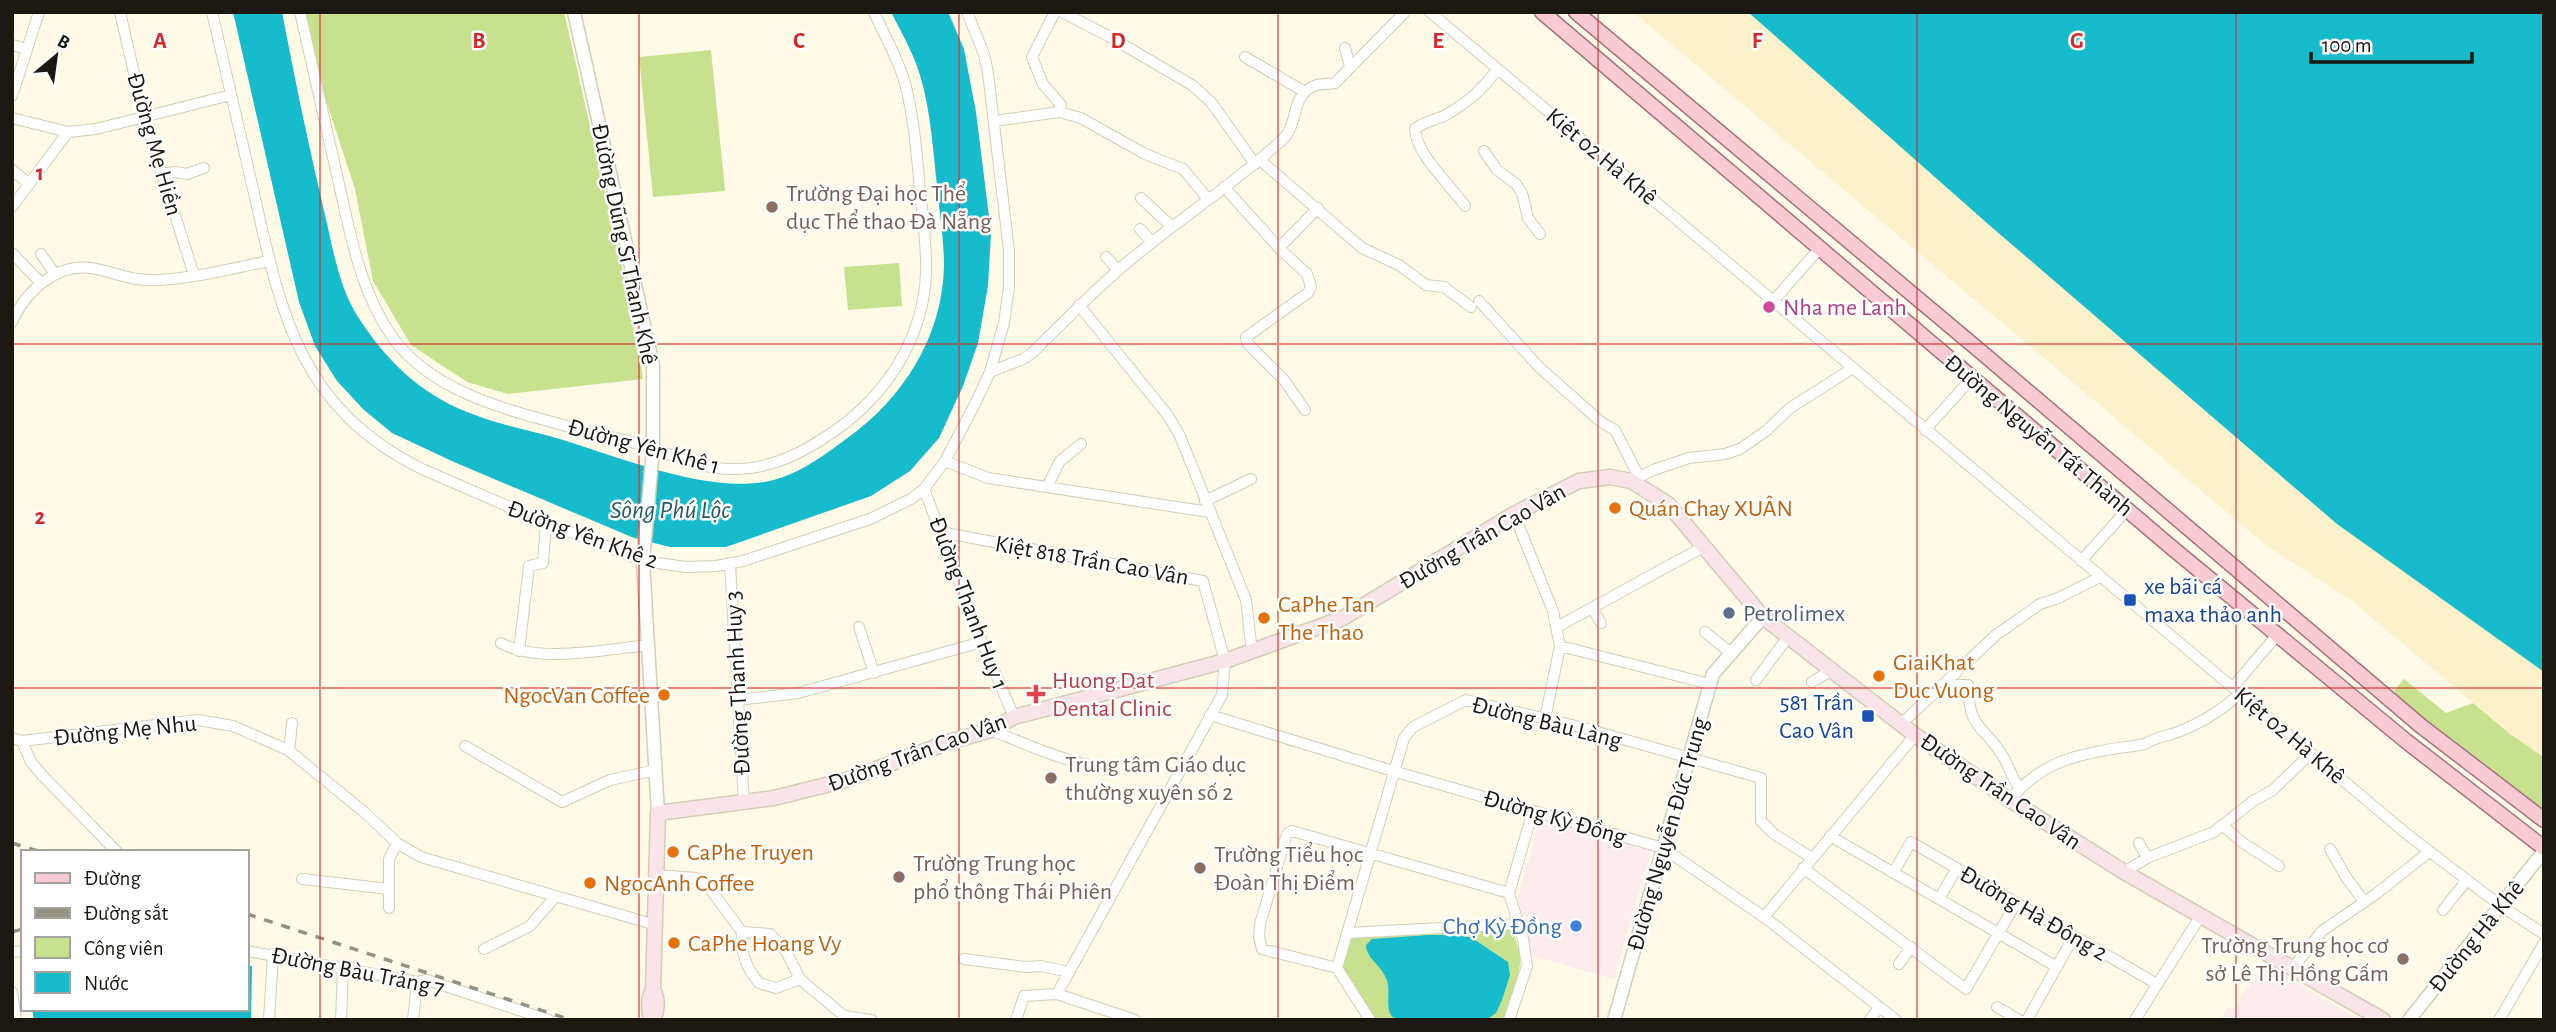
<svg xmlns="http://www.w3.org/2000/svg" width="2556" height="1032" font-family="'Alegreya Sans',sans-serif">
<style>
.commercial{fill:#fceced}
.green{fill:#c7e18f}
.sand{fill:#fbf1cb}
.water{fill:#17bccc}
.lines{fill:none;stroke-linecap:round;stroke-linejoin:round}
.minor-casing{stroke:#d3cfb7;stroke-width:12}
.tertiary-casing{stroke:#d3cfb7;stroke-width:15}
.secondary-casing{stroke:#d3cfb7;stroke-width:17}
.primary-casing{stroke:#a6747d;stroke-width:17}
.minor{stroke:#fff;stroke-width:10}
.tertiary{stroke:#fff;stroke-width:12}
.secondary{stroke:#fbe4e9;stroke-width:14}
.primary{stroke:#f7cad4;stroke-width:14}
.rail{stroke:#959283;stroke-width:3.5;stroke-dasharray:9 9;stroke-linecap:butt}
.grid{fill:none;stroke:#d62828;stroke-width:2;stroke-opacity:0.55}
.education-dot{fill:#8d6e63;stroke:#fff;stroke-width:2.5}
.hotel-dot{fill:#d1479c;stroke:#fff;stroke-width:2.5}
.food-dot{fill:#e8710a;stroke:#fff;stroke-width:2.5}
.transit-dot{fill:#1a4fb4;stroke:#fff;stroke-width:2.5}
.service-dot{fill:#5c6f8a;stroke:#fff;stroke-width:2.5}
.health-dot{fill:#e0444e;stroke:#fff;stroke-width:2.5}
.shop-dot{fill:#3f7fe0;stroke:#fff;stroke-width:2.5}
.labels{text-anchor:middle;stroke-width:5;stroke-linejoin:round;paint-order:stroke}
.street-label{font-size:24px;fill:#1a1810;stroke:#fff}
.education-label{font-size:24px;fill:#785e54;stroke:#fff;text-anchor:start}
.hotel-label{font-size:24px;fill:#b23c85;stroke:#fff;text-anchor:start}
.food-label{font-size:24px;fill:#c56008;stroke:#fff;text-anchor:start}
.transit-label{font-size:24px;fill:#164399;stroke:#fff;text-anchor:start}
.service-label{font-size:24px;fill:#4e5e75;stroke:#fff;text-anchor:start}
.health-label{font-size:24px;fill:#be3a42;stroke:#fff;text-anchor:start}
.shop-label{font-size:24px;fill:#366cbe;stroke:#fff;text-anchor:end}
.water-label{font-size:26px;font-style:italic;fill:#235d64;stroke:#fff}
.grid-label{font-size:23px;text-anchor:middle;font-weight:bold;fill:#d62828;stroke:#fff;stroke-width:5;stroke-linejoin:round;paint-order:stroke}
</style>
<rect width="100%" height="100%" fill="#fffbe7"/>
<path class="commercial" d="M 1540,818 L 1651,850 L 1614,979 L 1530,955 L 1518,898 Z
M 2264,965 L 2357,1018 L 2359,1020 L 2220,1020 L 2228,1007 L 2233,1010 Z"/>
<path class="green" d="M 303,12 L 564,12 L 629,297 L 643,379 L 508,394 L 467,382 L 411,345 L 373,281 L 355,189 L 319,79 Z
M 711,50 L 725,191 L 653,197 L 639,57 Z
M 899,263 L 902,306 L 848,310 L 844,267 Z
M 2404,679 L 2446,713 L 2473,703 L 2509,733 L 2544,757 L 2544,820 L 2388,698 Z
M 1512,926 L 1521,959 L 1512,1009 L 1503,1020 L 1375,1020 L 1341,967 L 1351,934 Z"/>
<path class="sand" d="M 1633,12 L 1748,12 L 1988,224 L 2337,524 L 2544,672 L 2544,757 L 2509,733 L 2352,601 L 2267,546 Z"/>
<path class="water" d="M 233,12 L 282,12 C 295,80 309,148 325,215 C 333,249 339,287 358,317 C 385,359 419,393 467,412 C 498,425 531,430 563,440 C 622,458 703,492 764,482 C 795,477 822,457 846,439 C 903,399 943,336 944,265 C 944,239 939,211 937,185 C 932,142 930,94 912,54 C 906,40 898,26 891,12 L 948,12 L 964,49 L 976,112 L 991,233 L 988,286 L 978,343 L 963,386 L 939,438 L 910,471 L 871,496 L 726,547 L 670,547 L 634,538 L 454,462 L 392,433 L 364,410 L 337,381 L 315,346 L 299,302 Z
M 1748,12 L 2544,12 L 2544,672 L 2337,524 L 1988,224 Z
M 1428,935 L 1461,935 L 1472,938 L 1508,962 L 1510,975 L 1502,1000 L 1496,1013 L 1486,1020 L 1402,1020 L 1392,1017 C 1384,1005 1392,991 1386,978 C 1381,965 1366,958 1366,945 L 1372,939 Z
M 247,965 L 252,966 L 251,1020 L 34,1020 L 32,1009 L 247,1009 Z"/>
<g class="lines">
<defs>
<path id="minor" d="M 120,12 L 144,117 L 194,275
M 212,12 C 226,71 239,130 253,189 C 281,313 298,407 422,469 L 528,515 L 643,561 L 686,567 L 716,566 L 743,561 L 870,519 L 911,499 L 924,489 L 945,461 L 976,402 L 990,372 L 1004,323 L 1009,287 L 1009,251 L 988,73 L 984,54 L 967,12
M 300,12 C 312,67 325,121 337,175 C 350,232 359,290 393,338 C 434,394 512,411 574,428 C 601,435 629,440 655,449 C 681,459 707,470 736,469 C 773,469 806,451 836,430 C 887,394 923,338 926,274 C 927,246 923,218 920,191 C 917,155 914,118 905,83 C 898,58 884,35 874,12
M 1055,12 L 1032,57 L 1043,84 L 1061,105 L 1059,112
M 1062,12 L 1110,37 L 1192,85 L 1211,102 L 1255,164
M 1430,12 L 2408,835 L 2501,906 L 2544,934
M 12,45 L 27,49
M 1345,48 L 1350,67
M 1245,57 L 1305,92
M 12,96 L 39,12
M 12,118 L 68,132 L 96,129 L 231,95
M 995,121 L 1059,112 L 1081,118 L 1145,154 L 1183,169 L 1208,199
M 1484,151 L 1497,170 L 1516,184 L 1522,193 L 1528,218 L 1540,234
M 1260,160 L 1362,248 L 1399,265 L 1426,285 L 1444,287 L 1471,307
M 12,170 L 28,183
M 162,174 L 175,172 L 187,174 L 204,168
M 1224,187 L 1279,248 L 1307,274 L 1311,287 L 1308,293 L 1246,337 L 1247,343 L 1284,380 L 1305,410
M 1141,198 L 1172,227
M 1465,206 C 1451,185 1416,155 1415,129 C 1424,121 1436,120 1446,115 C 1471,100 1480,91 1498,69
M 12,207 L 68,132
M 1140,229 L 1152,242
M 1279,248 L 1318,208
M 12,253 L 41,283
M 41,254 L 55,274
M 1106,257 L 1118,270
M 1774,300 L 1820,248
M 1479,301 L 1539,367 L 1601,422 L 1615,430 L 1639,477
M 1079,305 L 1169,417 L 1180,436 L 1246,600 L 1252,652
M 12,322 C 25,292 56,263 91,268 C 115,272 132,282 159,280 C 196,278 233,268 269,261
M 990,372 L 1023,359 L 1032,353 C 1069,317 1104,280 1145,248 C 1191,211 1240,179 1283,139 C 1299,124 1290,96 1314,86 C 1321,83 1328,85 1335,83 L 1405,12
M 1925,430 L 1972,378
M 945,461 L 988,478 L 1209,512
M 1631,481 L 1653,470 L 1689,458 L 1725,454 L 1740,449 L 1766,431 L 1790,408 L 1853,368
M 1047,487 L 1060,461 L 1081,444
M 924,489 L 982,642 L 1014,717
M 1205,501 L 1251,479
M 1514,514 L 1553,611 L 1560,646 L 1545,719
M 940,532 L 1203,581 L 1225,661 L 1222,695 L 1057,994
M 2081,561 L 2127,510
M 730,564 L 744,802
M 1592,608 L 1601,623
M 859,627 L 874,673
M 1557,627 L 1703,547
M 1705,632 L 1732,654
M 501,643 C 537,664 607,649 649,645
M 1560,646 L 1710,684
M 519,651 L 529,566 L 543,563 L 546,523
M 1756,680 L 1788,637
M 1812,682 L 1832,670
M 1943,684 L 1968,685 C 1969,732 1984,724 2004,758 C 2010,768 2011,778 2020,788
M 2233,687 L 2277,635
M 738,700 L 798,693 L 982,642
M 1210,715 L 1393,771 L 1663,848 L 1764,917 L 1896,1020
M 1901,724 L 1996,635 L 2040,604 L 2056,599 L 2100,577
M 991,730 C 1030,746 1067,763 1109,769
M 12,738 L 22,741 L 198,720 L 233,726 L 288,750 L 363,811 L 397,843 L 421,857 L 656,925
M 22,741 L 31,762 L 42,775 L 117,852
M 465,746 L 562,802 L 610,780 L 656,770
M 289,751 L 292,723
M 2010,800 C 2047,754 2091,753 2145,744 C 2157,736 2170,736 2183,730 C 2204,721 2224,709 2240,693
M 2222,825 L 2243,843 L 2279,866
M 1830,836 L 2057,967
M 2139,843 L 2147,858
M 2330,849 L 2346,877 L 2364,902
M 1803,868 L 1966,989 L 2016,903
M 2124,872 L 2147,858 L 2214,832 L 2253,801 L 2273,790 L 2311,753
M 1893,873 L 1911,842 L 2157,984
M 657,875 L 696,878 L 705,882 L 742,932 L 770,934 L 786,951 L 800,979 L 844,1016 L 872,1020
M 302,879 L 389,889
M 1939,899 L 1957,868
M 389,908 L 389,859 L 397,843
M 2443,910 L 2467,880
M 1764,917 L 1915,735
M 742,932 C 740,952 746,968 759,983 L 776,988 L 800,979
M 1347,933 L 1517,924
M 484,949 L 530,926 L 555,897
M 247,951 L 417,982 L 427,980 L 549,1020
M 12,952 L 23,951
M 964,959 L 1026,967 L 1041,966 L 1069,972
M 1899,964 L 1911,947
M 1337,968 L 1404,738 L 1413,727 L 1466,700 L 1580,727 L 1761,778 L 1761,821 L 1774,834 L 1812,858
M 2293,968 L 2322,931 L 2376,894 L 2429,852
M 12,992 L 16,1020
M 1997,1007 L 2019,1020
M 269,1020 L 273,954
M 341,1020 L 343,969
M 413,1020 L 417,982
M 1016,1020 L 1024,996 L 1057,994 L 1135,1020
M 1370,1020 L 1337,968 L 1262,949 L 1259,937 L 1260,924 L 1287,834 L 1292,831 L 1509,893
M 1509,1020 L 1527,966 L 1523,939 L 1509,893 L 1533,811
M 1870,1020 L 1879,1007
M 2027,1020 L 2074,936
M 2135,1020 L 2201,915
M 2499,1020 L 2544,943"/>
<path id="tertiary" d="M 574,12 L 653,365 L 653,449 L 643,561 L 658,813
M 1614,1020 L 1713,674 L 1763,617
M 2409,1020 L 2544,851"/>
<path id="secondary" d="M 653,990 C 658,998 658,1012 652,1020 C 648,1012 648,997 653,990 L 658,813 L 774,798 L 846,780 L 952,741 L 991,730 L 1014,717 L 1225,661 L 1343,618 L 1514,514 L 1579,481 L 1610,477 L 1631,481 L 1668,504 L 1763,617 L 1915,735 L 2010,800 L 2124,872 L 2383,1020"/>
<path id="primary" d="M 1542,12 L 2171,547 L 2406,741 L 2544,848
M 1576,12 L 1986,356 L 2421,726 L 2544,820"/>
</defs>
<use href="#minor" class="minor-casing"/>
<use href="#tertiary" class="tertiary-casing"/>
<use href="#secondary" class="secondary-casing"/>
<use href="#primary" class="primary-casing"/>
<use href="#minor" class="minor"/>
<use href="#tertiary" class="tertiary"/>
<use href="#secondary" class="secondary"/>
<use href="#primary" class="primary"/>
<path class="rail" d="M 12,843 L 41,852
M 247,914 L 571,1020
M 12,932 L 23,929"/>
</g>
<path class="grid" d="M 320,12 L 320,1020M 639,12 L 639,1020M 959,12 L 959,1020M 1278,12 L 1278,1020M 1598,12 L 1598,1020M 1917,12 L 1917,1020M 2236,12 L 2236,1020M 12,344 L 2544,344M 12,688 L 2544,688"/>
<g class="education-dot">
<circle cx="772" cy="207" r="7"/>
<circle cx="1051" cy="778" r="7"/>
<circle cx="1200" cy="868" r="7"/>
<circle cx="899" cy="877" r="7"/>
<circle cx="2403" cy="959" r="7"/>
</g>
<circle class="hotel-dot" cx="1769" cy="307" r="7"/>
<g class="food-dot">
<circle cx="1615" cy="508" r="7"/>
<circle cx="1264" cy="618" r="7"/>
<circle cx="1879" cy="676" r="7"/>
<circle cx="664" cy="695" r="7"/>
<circle cx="673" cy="852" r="7"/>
<circle cx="590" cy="883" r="7"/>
<circle cx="674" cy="943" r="7"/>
</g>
<g class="transit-dot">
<rect x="2123" y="593" width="14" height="14" rx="3.5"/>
<rect x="1861" y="709" width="14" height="14" rx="3.5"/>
</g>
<circle class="service-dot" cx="1729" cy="613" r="7"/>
<path class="health-dot" d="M1032.5 683.5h7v7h7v7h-7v7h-7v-7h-7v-7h7z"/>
<circle class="shop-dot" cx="1576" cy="926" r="7"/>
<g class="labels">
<g class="street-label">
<text transform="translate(155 144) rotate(74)" y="8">Đường Mẹ Hiền</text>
<text transform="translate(1602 156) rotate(40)" y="8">Kiệt 02 Hà Khê</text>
<text transform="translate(625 244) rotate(78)" y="8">Đường Dũng Sĩ Thanh Khê</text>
<text transform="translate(2039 435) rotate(40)" y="8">Đường Nguyễn Tất Thành</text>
<text transform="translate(644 446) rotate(15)" y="8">Đường Yên Khê 1</text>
<text transform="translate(583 534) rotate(20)" y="8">Đường Yên Khê 2</text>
<text transform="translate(1482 536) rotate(-30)" y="8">Đường Trần Cao Vân</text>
<text transform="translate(1092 560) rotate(10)" y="8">Kiệt 818 Trần Cao Vân</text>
<text transform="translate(969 603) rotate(69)" y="8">Đường Thanh Huy 1</text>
<text transform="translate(737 683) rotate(-93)" y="8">Đường Thanh Huy 3</text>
<text transform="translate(1547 722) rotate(14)" y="8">Đường Bàu Làng</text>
<text transform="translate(125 730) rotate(-6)" y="8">Đường Mẹ Nhu</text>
<text transform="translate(2290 735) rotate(40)" y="8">Kiệt 02 Hà Khê</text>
<text transform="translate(917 752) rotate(-20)" y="8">Đường Trần Cao Vân</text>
<text transform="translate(2001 791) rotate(34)" y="8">Đường Trần Cao Vân</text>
<text transform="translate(1555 817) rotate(16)" y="8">Đường Kỳ Đồng</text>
<text transform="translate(1667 834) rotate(-74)" y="8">Đường Nguyễn Đức Trung</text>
<text transform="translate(2034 913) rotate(30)" y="8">Đường Hà Đông 2</text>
<text transform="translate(2476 936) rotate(-51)" y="8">Đường Hà Khê</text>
<text transform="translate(358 971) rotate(11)" y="8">Đường Bàu Trảng 7</text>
</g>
<g class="education-label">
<text x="786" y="201">Trường Đại học Thể<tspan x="786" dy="28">dục Thể thao Đà Nẵng</tspan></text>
<text x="1065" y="772">Trung tâm Giáo dục<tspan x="1065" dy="28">thường xuyên số 2</tspan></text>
<text x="1214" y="862">Trường Tiểu học<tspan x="1214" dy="28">Đoàn Thị Điểm</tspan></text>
<text x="913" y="871">Trường Trung học<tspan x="913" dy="28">phổ thông Thái Phiên</tspan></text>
<text x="2389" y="953" text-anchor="end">Trường Trung học cơ<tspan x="2389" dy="28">sở Lê Thị Hồng Gấm</tspan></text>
</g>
<g class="hotel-label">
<text x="1783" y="315">Nha me Lanh</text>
</g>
<g class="food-label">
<text x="1629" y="516">Quán Chay XUÂN</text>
<text x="1278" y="612">CaPhe Tan<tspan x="1278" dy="28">The Thao</tspan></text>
<text x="1893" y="670">GiaiKhat<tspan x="1893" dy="28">Duc Vuong</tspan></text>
<text x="650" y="703" text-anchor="end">NgocVan Coffee</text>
<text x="687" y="860">CaPhe Truyen</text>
<text x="604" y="891">NgocAnh Coffee</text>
<text x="688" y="951">CaPhe Hoang Vy</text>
</g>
<g class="transit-label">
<text x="2144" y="594">xe bãi cá<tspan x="2144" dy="28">maxa thảo anh</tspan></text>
<text x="1854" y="710" text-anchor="end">581 Trần<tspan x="1854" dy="28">Cao Vân</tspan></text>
</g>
<g class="service-label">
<text x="1743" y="621">Petrolimex</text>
</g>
<g class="health-label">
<text x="1052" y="688">Huong Dat<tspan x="1052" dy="28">Dental Clinic</tspan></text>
</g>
<g class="shop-label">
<text x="1562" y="934">Chợ Kỳ Đồng</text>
</g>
<g class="water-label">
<text x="670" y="518">Sông Phú Lộc</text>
</g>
</g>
<g class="grid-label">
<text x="160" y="48">A</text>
<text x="479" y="48">B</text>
<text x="799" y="48">C</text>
<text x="1118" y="48">D</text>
<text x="1438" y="48">E</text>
<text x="1757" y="48">F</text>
<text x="2077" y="48">G</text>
<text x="40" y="180">1</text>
<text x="40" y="524">2</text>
</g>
<rect width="2556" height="1032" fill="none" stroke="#1a1810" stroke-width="28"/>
<rect x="21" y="850" width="228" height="161" fill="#ffffff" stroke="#a3a39f" stroke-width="2"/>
<rect x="35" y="873" width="35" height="10" fill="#f7cad4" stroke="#a3a39f" stroke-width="2"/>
<text x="84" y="885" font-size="21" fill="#1a1810">Đường</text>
<rect x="35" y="908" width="35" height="10" fill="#959283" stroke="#a3a39f" stroke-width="2"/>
<text x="84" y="920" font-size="21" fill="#1a1810">Đường sắt</text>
<rect x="35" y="937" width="35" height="21" fill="#c7e18f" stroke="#a3a39f" stroke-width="2"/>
<text x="84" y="955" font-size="21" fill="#1a1810">Công viên</text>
<rect x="35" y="972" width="35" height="21" fill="#17bccc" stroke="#a3a39f" stroke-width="2"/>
<text x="84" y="990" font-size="21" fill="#1a1810">Nước</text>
<g transform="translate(56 56) rotate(29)" stroke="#ffffff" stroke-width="5" paint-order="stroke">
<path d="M0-5L12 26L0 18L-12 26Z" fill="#1a1810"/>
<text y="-10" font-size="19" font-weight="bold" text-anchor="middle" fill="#1a1810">B</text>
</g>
<path d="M2311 52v10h161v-10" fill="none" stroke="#1a1810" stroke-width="3.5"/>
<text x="2322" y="52" font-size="21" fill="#1a1810" stroke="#ffffff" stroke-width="5" paint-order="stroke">100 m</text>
</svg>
